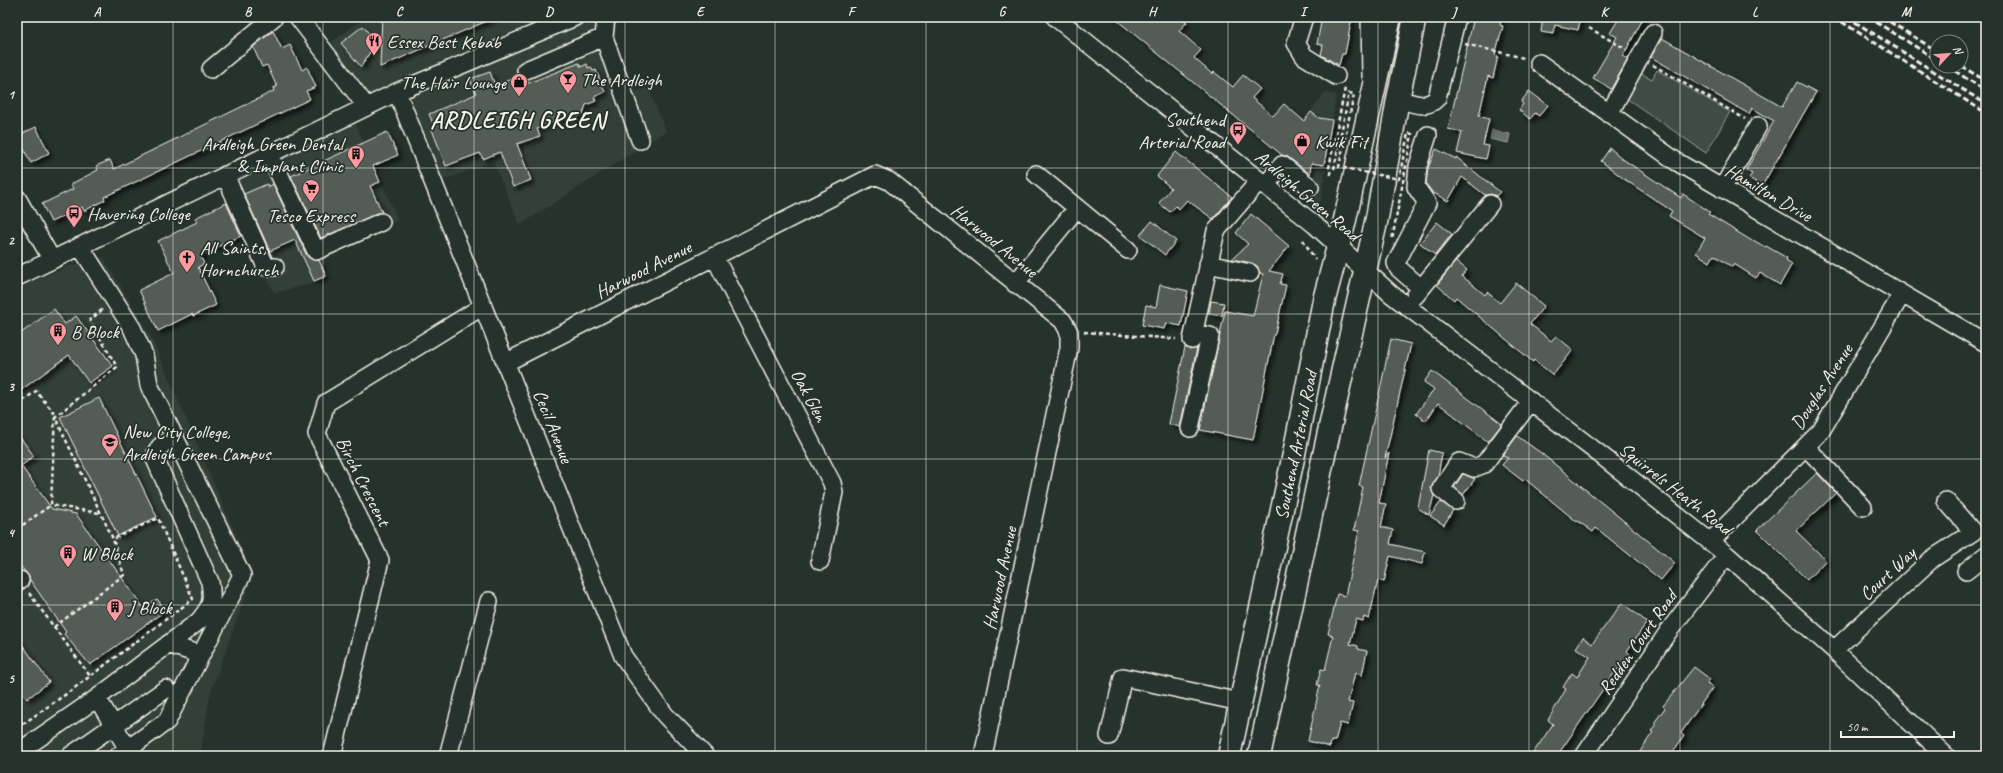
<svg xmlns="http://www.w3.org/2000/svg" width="2003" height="773" font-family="Caveat,sans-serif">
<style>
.built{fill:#333f39}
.green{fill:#414b45;stroke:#9a9e96}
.water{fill:#676f68;stroke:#9fa39b}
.building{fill:#525c55;stroke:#f4f1e8;filter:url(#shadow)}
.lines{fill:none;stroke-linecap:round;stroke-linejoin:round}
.minor-casing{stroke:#f4f1e8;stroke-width:20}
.highway-casing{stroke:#f4f1e8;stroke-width:25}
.path{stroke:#f4f1e8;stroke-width:2.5;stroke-dasharray:4 3;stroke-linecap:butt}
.minor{stroke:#26332d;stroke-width:17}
.highway{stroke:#26332d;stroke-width:22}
.rail{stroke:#f4f1e8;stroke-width:3;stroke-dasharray:6 3;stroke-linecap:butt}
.path-bridge{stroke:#f4f1e8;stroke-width:2.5;stroke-dasharray:4 3;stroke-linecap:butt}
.grid{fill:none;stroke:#f4f1e8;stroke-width:1;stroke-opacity:0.55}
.labels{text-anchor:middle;stroke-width:3.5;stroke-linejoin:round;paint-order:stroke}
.poi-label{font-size:19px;fill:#f4f1e8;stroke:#26332d;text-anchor:start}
.street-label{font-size:19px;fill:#f4f1e8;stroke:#26332d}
.district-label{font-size:23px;font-weight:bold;letter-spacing:1px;fill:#f4f1e8;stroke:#26332d}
.neatline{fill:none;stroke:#f4f1e8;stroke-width:1.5}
.grid-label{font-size:13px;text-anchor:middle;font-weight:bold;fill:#f4f1e8}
</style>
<defs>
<filter id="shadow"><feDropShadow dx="3.5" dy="3.5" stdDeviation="2" flood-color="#0009"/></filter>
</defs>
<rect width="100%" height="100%" fill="#26332d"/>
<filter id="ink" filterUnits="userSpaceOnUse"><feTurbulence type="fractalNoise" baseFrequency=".025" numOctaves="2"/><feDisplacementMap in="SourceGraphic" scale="8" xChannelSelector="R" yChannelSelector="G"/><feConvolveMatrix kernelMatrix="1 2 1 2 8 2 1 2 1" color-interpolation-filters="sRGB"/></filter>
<g filter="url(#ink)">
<path class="built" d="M 366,17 L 614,17 L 617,23 L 614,44 L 634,93 L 648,87 L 666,131 L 520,225 L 493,162 L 434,183 L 398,92 L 366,106 L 322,49 Z
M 1325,93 L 1336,95 L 1321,201 L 1315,204 L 1267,168 Z
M 351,113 L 398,220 L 319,258 L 328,277 L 315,283 L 274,293 L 220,177 Z
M 103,257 L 152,339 L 253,575 L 211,691 L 200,756 L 17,756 L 17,287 L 70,266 Z"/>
<path class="green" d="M 1657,70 L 1730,112 L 1706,153 L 1623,96 L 1636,71 L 1652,79 Z"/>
<path class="water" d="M 1492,130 L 1510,134 L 1508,143 L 1490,139 Z"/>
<path class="building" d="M 382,17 L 496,17 L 380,67 Z
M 1113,17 L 1180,17 L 1187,22 L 1179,31 L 1201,50 L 1194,58 L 1212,74 L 1214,72 L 1233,87 L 1243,75 L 1260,89 L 1252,98 L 1273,116 L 1284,104 L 1304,121 L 1311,112 L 1319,118 L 1332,120 L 1324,165 L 1311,163 L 1310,174 L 1288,157 L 1282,155 Z
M 1322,17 L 1352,17 L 1345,54 L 1342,54 L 1339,65 L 1321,55 L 1323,45 L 1317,44 Z
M 1474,17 L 1502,17 L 1500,25 L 1503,26 L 1495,55 L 1498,56 L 1493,78 L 1488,76 L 1479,116 L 1489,119 L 1483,145 L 1489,146 L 1486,159 L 1457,153 L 1462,132 L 1448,129 Z
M 1543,17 L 1581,17 L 1578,30 L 1555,25 L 1553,34 L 1541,32 Z
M 1620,17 L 1644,17 L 1623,56 L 1628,59 L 1611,89 L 1593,78 L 1617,37 L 1610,33 Z
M 363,26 L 376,42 L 361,67 L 341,43 Z
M 273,31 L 282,49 L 290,45 L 302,70 L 307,67 L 316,87 L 306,91 L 310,99 L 104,197 L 105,200 L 84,211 L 82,207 L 51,222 L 42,204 L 73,189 L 71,184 L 98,170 L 96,166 L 110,160 L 114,169 L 274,91 L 273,88 L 277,87 L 267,65 L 262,67 L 253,47 Z
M 1662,38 L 1782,107 L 1797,82 L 1816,92 L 1762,186 L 1749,178 L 1752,174 L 1746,170 L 1774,121 L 1752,108 L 1749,114 L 1651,57 Z
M 579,63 L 581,67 L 587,64 L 588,68 L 591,67 L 593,71 L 596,70 L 605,92 L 594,97 L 596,101 L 586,105 L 583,114 L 575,118 L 568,116 L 537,129 L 540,136 L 517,144 L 531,180 L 513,187 L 500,152 L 483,159 L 480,153 L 446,166 L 431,127 L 434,126 L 429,114 L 476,94 L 470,79 L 490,72 L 495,85 L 518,77 L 521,86 Z
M 1529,91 L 1548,105 L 1539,116 L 1535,113 L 1530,119 L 1519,110 L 1523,104 L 1521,102 Z
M 36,127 L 49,153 L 31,163 L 17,136 Z
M 387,132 L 398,155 L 373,166 L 380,182 L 370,186 L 382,212 L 321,238 L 291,176 Z
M 1610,148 L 1624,160 L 1681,198 L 1683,194 L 1710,212 L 1708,214 L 1752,241 L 1753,240 L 1765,247 L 1766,246 L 1787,258 L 1786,260 L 1792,264 L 1780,285 L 1760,273 L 1756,278 L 1734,264 L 1732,267 L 1714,255 L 1710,262 L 1696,253 L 1705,238 L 1669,216 L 1672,211 L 1624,179 L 1601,161 Z
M 1436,149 L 1456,159 L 1456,157 L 1500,192 L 1496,196 L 1491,194 L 1485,195 L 1462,177 L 1448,201 L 1432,192 L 1426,184 L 1428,168 Z
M 1176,152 L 1232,197 L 1213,219 L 1187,200 L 1179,209 L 1176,206 L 1170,212 L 1159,203 L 1171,188 L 1157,176 Z
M 267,184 L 268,187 L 273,184 L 307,256 L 311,259 L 319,260 L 326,276 L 314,281 L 295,240 L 270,251 L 244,194 Z
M 226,203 L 241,236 L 200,255 L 204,264 L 198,267 L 216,305 L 193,316 L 192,314 L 158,331 L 139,290 L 174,273 L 158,241 L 197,222 L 195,218 Z
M 1251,214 L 1289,246 L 1269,271 L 1283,274 L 1280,284 L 1286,285 L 1275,334 L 1274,334 L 1253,440 L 1200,430 L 1225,311 L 1253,316 L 1263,274 L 1260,273 L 1257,266 L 1252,263 L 1232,259 L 1248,244 L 1236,233 Z
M 1152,221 L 1176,241 L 1165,255 L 1140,235 Z
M 1437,222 L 1452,234 L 1435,255 L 1420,243 Z
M 1456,261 L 1467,270 L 1462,276 L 1485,295 L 1487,292 L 1500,303 L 1516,283 L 1544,306 L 1530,324 L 1551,341 L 1556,336 L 1573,350 L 1553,375 L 1534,360 L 1533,362 L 1456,297 L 1454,300 L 1437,285 Z
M 1160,285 L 1188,291 L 1181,326 L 1166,323 L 1164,329 L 1142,325 L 1146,305 L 1156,307 Z
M 1211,301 L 1224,303 L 1222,316 L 1209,314 Z
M 54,309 L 65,324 L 76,316 L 113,366 L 89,383 L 69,355 L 17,393 L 17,336 Z
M 1391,339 L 1411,344 L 1385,458 L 1389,453 L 1379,503 L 1386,504 L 1381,527 L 1393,530 L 1390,544 L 1425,552 L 1422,564 L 1390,556 L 1384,582 L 1378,580 L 1369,619 L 1364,617 L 1363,621 L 1356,619 L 1350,644 L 1358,646 L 1358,649 L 1367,651 L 1362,675 L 1355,673 L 1348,702 L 1353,703 L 1348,725 L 1340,723 L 1335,741 L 1331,741 L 1330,747 L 1308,741 L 1320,685 L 1317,685 L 1321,669 L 1325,670 L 1333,636 L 1328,634 L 1337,594 L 1345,596 L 1359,531 L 1354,530 L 1363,487 L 1359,486 Z
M 1185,347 L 1190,350 L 1197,348 L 1180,427 L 1169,424 Z
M 1432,371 L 1502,424 L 1488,442 L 1438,403 L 1426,421 L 1416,414 L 1434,389 L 1424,382 Z
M 99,398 L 157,517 L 118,536 L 60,417 Z
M 17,433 L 34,456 L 21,466 L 52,509 L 76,514 L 143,607 L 157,599 L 166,610 L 90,665 L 64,634 L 66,632 L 30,580 L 28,575 L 17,562 Z
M 1517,436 L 1541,453 L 1675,563 L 1661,580 L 1596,528 L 1593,532 L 1578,521 L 1577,522 L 1525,479 L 1523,481 L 1502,465 L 1508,458 L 1503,455 Z
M 1429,450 L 1442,453 L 1438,476 L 1431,488 L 1434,495 L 1429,515 L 1418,508 Z
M 1817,473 L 1836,493 L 1796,531 L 1826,560 L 1807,580 L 1757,530 Z
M 1463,474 L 1475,479 L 1463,495 L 1454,487 Z
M 1441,502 L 1453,510 L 1444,525 L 1430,516 Z
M 1622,603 L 1647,622 L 1627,651 L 1630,654 L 1619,670 L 1617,669 L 1557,756 L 1531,756 L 1553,724 L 1548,720 L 1566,689 L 1563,687 L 1572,673 L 1577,677 L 1590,657 L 1576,648 L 1583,637 L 1592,644 Z
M 17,637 L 49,682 L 27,699 L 17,685 Z
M 1694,667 L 1710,679 L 1707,683 L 1713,687 L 1681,733 L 1684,736 L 1670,756 L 1637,756 L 1653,732 L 1651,731 L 1656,724 L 1654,723 L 1665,708 L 1663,706 Z"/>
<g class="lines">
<defs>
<path id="minor" d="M 298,17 L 366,106
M 606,17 L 604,37 L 640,140
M 1055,17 L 1315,225 L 1391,294 L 1602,456 L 1727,555 L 1834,650 L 1946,756
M 1304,17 L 1296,43 L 1304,56 L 1336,76
M 1370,17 L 1371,76
M 1539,63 L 1677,162 L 1986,343
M 211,69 L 274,17
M 526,70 L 604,37
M 397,92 L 623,656 L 665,715 L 705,756
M 1398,99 C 1412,103 1426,110 1437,98 L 1457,17
M 1609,114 L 1653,33
M 269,153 L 316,251 L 381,222
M 1036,174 L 1128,250
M 225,175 L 266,267 L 275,267
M 1265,186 L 1282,165 L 1310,187
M 1722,189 L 1758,126
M 17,198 L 52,260
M 80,246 L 132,328 L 144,355 L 149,385 L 242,575 L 167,721 L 118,756
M 714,256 L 832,483 L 834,492 L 820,561
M 1208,264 L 1250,273
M 17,277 L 397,92 L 575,17
M 1015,284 L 1077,208
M 1421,288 L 1398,268 L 1396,263 L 1427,203 L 1416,187 L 1418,166 L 1428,135
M 1415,296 L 1490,204
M 1192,340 L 1216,231 L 1259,181
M 505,363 L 875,175 L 889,181 L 1063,321 L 1069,332 L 1069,348 L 983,756
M 1190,428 L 1210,336 L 1194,333
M 1806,447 L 1863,507
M 1456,501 L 1441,489 L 1459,462 L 1474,468 L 1484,464 L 1531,401
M 1711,541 L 1821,431 L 1902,294
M 1966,571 L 1986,555
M 17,582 L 20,580
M 168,644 L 201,655
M 1834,650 L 1932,559 L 1973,532 L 1946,501
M 97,698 L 128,749
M 1109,736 L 1123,677 L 1240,702
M 17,753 L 97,698 L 199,621 C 212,605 213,601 210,582 L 155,459 C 155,447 165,443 174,437
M 70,756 L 166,689
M 332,756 L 380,560 L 317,434 L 326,403 L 483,306
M 448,756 L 489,601
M 1584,756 L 1668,632 L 1727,555"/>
<g id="highway">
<path id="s1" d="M 1229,756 L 1294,454 L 1324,300 L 1344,224 L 1390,17"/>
<path d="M 1259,756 L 1332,418 L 1377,218 L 1398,99 L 1415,17"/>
</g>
</defs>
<use href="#minor" class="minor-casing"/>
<use href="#highway" class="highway-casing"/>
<path class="path" d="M 1589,28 L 1626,49
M 1465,44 L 1524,58
M 1653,65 L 1745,119
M 1331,175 L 1329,168 L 1345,88
M 1303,240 L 1315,259
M 1982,320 L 1986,322
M 1084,332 L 1176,339
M 17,405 L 36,391 L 55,414 L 51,505 L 99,513
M 17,529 L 51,505
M 29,593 L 90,676
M 54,627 L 124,575 L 113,539
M 17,716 L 23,724
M 17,728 L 69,692 L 193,599 L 158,518 L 113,539 L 55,417 L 117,367 L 90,320 L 103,309"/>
<use href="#minor" class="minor"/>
<use href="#highway" class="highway"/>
<path class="rail" d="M 1834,17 L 1986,113
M 1847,17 L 1986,104
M 1868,17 L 1937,60
M 1882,17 L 1937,51
M 1947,66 L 1986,91
M 1961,66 L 1986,81"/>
<path class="path-bridge" d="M 1334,169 L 1349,93 L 1354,94 L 1339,167 L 1399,179 L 1408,133 L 1412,134 L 1392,240"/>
</g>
</g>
<path class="grid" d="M 173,17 L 173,756M 323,17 L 323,756M 474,17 L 474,756M 625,17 L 625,756M 775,17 L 775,756M 926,17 L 926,756M 1077,17 L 1077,756M 1228,17 L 1228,756M 1378,17 L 1378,756M 1529,17 L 1529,756M 1680,17 L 1680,756M 1830,17 L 1830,756M 17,168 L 1986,168M 17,314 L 1986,314M 17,459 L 1986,459M 17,605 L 1986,605"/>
<defs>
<symbol id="restaurant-pin" viewBox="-11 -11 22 30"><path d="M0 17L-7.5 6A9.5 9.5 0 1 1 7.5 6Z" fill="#ff9aa2" stroke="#26332d"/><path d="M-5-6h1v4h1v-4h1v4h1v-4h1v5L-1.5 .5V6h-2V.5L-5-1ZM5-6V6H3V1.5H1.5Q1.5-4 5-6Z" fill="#111"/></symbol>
<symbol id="bar-pin" viewBox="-11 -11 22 30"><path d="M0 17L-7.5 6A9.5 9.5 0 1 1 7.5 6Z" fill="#ff9aa2" stroke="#26332d"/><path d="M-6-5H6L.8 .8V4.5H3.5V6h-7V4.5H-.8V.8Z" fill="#111"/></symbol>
<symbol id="shop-pin" viewBox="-11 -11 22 30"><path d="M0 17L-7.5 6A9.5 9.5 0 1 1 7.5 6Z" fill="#ff9aa2" stroke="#26332d"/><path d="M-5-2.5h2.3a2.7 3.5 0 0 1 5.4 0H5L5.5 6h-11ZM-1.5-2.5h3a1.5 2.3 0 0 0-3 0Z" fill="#111"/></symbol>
<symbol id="bus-pin" viewBox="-11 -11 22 30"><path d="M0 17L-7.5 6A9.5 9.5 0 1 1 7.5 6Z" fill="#ff9aa2" stroke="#26332d"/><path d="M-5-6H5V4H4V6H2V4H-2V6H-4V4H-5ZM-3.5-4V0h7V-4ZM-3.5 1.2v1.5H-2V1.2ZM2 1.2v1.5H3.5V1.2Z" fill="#111"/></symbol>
<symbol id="building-pin" viewBox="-11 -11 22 30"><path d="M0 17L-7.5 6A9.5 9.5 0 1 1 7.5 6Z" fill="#ff9aa2" stroke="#26332d"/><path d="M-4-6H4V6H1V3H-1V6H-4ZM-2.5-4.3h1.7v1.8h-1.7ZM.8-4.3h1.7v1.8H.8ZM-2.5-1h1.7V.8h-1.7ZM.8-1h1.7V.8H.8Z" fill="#111"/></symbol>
<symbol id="supermarket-pin" viewBox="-11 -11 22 30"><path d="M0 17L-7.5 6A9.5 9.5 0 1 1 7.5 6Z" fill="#ff9aa2" stroke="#26332d"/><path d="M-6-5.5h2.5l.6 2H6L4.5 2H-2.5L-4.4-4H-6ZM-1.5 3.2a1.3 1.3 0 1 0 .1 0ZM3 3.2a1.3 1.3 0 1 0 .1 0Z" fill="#111"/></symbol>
<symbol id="church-pin" viewBox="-11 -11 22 30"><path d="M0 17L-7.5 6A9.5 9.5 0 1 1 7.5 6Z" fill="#ff9aa2" stroke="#26332d"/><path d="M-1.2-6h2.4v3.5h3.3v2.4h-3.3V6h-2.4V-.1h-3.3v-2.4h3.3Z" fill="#111"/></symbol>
<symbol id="university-pin" viewBox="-11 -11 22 30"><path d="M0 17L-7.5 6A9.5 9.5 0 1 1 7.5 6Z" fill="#ff9aa2" stroke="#26332d"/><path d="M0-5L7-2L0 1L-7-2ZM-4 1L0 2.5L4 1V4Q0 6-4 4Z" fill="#111"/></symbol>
</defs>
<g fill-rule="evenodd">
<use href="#restaurant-pin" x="364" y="31" width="20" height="27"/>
<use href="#bar-pin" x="558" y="69" width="20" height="27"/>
<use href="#shop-pin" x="509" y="72" width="20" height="27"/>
<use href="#bus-pin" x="1228" y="120" width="20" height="27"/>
<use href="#shop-pin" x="1292" y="131" width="20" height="27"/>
<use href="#building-pin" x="346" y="144" width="20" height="27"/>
<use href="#supermarket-pin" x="301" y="178" width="20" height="27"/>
<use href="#bus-pin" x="64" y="203" width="20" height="27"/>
<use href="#church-pin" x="177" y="248" width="20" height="27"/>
<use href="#building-pin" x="48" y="321" width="20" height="27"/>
<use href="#university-pin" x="100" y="432" width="20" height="27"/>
<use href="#building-pin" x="58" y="543" width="20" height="27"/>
<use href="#building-pin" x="105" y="597" width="20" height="27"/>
</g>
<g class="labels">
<g class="poi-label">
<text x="387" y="48">Essex Best Kebab</text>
<text x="581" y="86">The Ardleigh</text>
<text x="506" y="89" text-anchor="end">The Hair Lounge</text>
<text x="1225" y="126" text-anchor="end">Southend<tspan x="1225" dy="22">Arterial Road</tspan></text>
<text x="1315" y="148">Kwik Fit</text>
<text x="343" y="150" text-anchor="end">Ardleigh Green Dental<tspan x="343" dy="22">&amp; Implant Clinic</tspan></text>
<text x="87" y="220">Havering College</text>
<text x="311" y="222" text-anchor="middle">Tesco Express</text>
<text x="200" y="254">All Saints,<tspan x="200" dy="22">Hornchurch</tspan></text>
<text x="71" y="338">B Block</text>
<text x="123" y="438">New City College,<tspan x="123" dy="22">Ardleigh Green Campus</tspan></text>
<text x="81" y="560">W Block</text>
<text x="128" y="614">J Block</text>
</g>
<g class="street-label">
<text transform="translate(1769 192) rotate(30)" y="7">Hamilton Drive</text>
<text transform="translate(1308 195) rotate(40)" y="7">Ardleigh Green Road</text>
<text transform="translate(995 240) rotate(39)" y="7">Harwood Avenue</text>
<text transform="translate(643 269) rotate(-27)" y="7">Harwood Avenue</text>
<text transform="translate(1821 386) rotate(-57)" y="7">Douglas Avenue</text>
<text transform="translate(810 395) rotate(62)" y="7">Oak Glen</text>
<text transform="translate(554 426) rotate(68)" y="7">Cecil Avenue</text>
<text dy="7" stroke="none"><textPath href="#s1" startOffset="318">Southend Arterial Road</textPath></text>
<text transform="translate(364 481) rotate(63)" y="7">Birch Crescent</text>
<text transform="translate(1676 488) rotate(38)" y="7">Squirrels Heath Road</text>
<text transform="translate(1887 573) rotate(-43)" y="7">Court Way</text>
<text transform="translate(999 578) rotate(-78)" y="7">Harwood Avenue</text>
<text transform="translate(1637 642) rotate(-55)" y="7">Redden Court Road</text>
</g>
<g class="district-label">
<text x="518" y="128">ARDLEIGH GREEN</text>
</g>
</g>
<rect width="2003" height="773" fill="none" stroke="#26332d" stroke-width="44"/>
<g transform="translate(1949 54) rotate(64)"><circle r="19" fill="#26332d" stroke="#787f78"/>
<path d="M0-3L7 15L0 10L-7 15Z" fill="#ff9aa2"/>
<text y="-6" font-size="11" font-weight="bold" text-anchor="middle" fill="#f4f1e8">N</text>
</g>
<path d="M1841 731v6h113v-6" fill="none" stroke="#f4f1e8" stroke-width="2"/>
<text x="1847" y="731" font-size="12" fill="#f4f1e8" stroke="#26332d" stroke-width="3" paint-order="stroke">50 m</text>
<rect x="22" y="22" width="1959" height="729" class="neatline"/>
<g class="grid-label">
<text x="97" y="16">A</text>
<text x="248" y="16">B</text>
<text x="399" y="16">C</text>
<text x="549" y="16">D</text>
<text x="700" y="16">E</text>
<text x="851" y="16">F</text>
<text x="1002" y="16">G</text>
<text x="1152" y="16">H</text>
<text x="1303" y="16">I</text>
<text x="1454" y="16">J</text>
<text x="1604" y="16">K</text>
<text x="1755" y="16">L</text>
<text x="1906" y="16">M</text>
<text x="11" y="99">1</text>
<text x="11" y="245">2</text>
<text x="11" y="391">3</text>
<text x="11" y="537">4</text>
<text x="11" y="683">5</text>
</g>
</svg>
